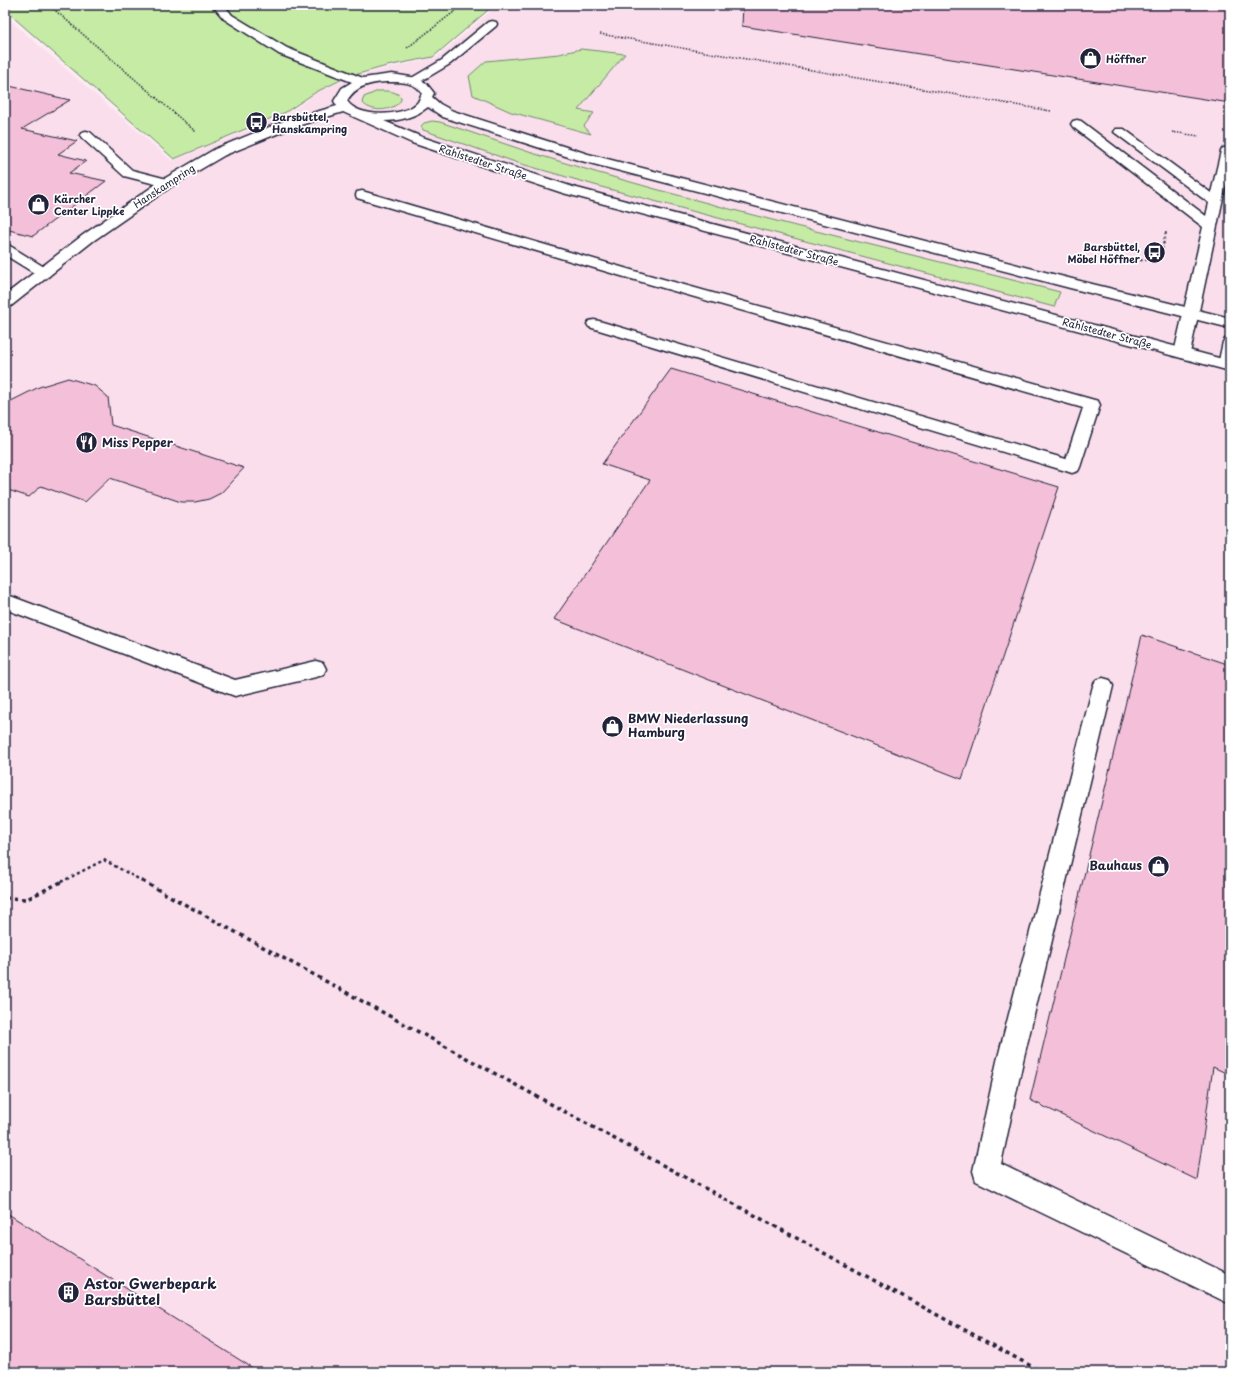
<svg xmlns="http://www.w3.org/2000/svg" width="1235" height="1377" font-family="'Playpen Sans',sans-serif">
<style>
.built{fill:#fadeec}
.green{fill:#c5eba5;stroke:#748670}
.building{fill:#f4bfd9;stroke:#22223b}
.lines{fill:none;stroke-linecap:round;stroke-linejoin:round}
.service-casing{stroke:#22223b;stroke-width:3}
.minor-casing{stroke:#22223b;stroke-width:3}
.path-far3{stroke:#22223b;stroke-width:1.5;stroke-dasharray:1.5 1.5;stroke-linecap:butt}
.path-far2{stroke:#22223b;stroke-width:2;stroke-dasharray:2.5 2.5;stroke-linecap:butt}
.path-far1{stroke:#22223b;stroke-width:2.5;stroke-dasharray:3 3;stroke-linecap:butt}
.path{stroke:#22223b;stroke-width:3.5;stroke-dasharray:4 4;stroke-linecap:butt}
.service{fill:#fff;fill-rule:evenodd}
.minor{fill:#fff;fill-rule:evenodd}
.labels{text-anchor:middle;stroke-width:3.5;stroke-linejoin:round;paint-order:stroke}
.far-poi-label{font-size:10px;font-weight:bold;fill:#22223b;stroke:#fff;text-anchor:start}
.far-street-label{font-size:10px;fill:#22223b;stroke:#fff}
.poi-label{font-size:12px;font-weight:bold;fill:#22223b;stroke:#fff;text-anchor:start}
.near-poi-label{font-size:14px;font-weight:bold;fill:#22223b;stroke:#fff;text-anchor:start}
</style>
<rect width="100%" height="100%" fill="#fcecf4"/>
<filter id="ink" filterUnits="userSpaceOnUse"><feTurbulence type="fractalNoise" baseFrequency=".025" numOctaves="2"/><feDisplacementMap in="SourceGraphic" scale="8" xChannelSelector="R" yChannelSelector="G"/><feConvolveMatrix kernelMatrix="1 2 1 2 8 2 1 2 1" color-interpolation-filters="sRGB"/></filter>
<g filter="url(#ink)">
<path class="built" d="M 498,5 L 1230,5 L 1230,1372 L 5,1372 L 5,16 L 172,161 L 290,113 L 317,92 L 347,79 L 388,68 L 436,58 Z"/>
<path class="green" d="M 5,5 L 494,5 L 433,57 L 387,66 L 347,77 L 316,92 L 286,112 L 174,159 L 5,10 Z
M 581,49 L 625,54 L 578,110 L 594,113 L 584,126 L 591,134 L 511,112 L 473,95 L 469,76 L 486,61 L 559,54 Z
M 378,91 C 386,91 395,90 401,97 L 401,100 C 393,112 370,113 362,102 L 364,97 Z
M 432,121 L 440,122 C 471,132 501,143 532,153 C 706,207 884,247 1060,292 L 1054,307 L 605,188 L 518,163 L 423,130 L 421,126 L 424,123 Z"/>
<path class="building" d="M 743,5 L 1230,5 L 1230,103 L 742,26 Z
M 5,85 L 70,100 L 22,129 L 77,141 L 58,154 L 86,161 L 69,173 L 106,181 L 33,236 L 5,229 Z
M 671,369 L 1059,487 L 962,779 L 554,619 L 650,480 L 602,464 Z
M 68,378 L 95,386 L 108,397 L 111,425 L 244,468 L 221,493 L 209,499 L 195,502 L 181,502 L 110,478 L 85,502 L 41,486 L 29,497 L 5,489 L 5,404 L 39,387 Z
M 1142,635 L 1230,665 L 1230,1075 L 1213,1067 L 1197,1180 L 1030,1100 Z
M 5,1212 L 259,1372 L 5,1372 Z"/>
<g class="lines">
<defs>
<path id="service" d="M 492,21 L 496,22 L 497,24 L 496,26 L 450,64 L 418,83 L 410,83 L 408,81 L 410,79 L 442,60 L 488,22 Z
M 1077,120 L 1081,121 L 1206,216 L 1209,203 L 1114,132 L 1116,129 L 1124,129 L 1211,193 L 1221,151 L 1223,148 L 1230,148 L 1230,165 L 1190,353 L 1187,356 L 1182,358 L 1177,356 L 1174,353 L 1203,227 L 1073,127 L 1071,124 L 1073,121 Z
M 86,131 L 90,132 L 132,170 L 171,180 L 173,183 L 171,186 L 167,187 L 124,176 L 82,138 L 80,135 L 82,132 Z
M 362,191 L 638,272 L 1098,401 L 1100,405 L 1080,467 L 1078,471 L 1072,473 L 1066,471 L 589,327 L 587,324 L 589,321 L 594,320 L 599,321 L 1066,459 L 1083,408 L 628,278 L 357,198 L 356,195 L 357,192 Z
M 5,245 L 10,246 L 49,270 L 51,273 L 49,276 L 44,277 L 39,276 L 5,255 Z
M 1230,337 L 1230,369 L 1221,368 L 1218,365 L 1223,342 L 1225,339 Z
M 5,594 L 235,680 L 316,661 L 323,663 L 326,669 L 323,675 L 316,677 L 235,696 L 5,609 Z
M 1103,678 L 1110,680 L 1113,686 L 1023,1061 L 1001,1164 L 1230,1275 L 1230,1304 L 976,1181 L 973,1171 L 997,1061 L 1093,686 L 1096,680 Z"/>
<path id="minor" d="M 212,5 L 224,5 L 232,15 L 287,48 L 363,78 L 392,74 L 417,78 L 426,83 L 434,93 L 432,97 L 440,104 L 453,111 L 588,154 L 1080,281 L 1230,318 L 1230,328 L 1070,288 L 578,160 L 443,117 L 428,107 C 415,117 400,121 384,121 L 422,137 L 573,187 L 1230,361 L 1230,371 L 563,193 L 412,143 L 343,112 L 294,127 L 225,155 L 172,186 L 93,241 L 11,306 L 5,308 L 5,295 L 83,235 L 162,180 L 215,149 L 284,121 L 337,106 L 334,101 L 342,88 L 352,82 L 279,54 L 224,19 ZM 386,82 C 399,82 415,81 422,93 C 420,97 419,102 416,104 C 401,117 358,118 347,101 C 355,86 370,83 386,82 Z"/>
</defs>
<use href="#service" class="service-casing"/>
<use href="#minor" class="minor-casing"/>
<path class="path-far3" d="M 49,5 L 196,132
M 600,34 L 1051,111
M 407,48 L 463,5
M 1172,132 L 1199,136"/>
<path class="path-far2" d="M 1115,262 L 1160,259 L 1166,232"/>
<path class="path-far1" d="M 61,882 L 104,860 L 144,882"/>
<path class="path" d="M 142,881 L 1042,1372
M 5,898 L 27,899 L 63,881"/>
<use href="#service" class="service"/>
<use href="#minor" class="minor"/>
</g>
</g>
<defs>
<symbol id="shop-disc" viewBox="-11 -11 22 22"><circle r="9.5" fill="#22223b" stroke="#fff"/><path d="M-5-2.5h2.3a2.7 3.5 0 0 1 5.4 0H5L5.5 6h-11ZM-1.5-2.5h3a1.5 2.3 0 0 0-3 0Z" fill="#fff"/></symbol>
<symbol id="bus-disc" viewBox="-11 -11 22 22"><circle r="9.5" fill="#22223b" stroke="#fff"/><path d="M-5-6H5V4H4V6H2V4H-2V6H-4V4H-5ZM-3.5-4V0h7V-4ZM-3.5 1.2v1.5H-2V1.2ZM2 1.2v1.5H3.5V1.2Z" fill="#fff"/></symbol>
<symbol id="restaurant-disc" viewBox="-11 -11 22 22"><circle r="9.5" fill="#22223b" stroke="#fff"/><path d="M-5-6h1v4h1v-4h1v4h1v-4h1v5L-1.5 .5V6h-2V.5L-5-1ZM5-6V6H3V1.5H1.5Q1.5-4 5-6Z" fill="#fff"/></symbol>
<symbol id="building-disc" viewBox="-11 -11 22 22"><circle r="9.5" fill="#22223b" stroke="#fff"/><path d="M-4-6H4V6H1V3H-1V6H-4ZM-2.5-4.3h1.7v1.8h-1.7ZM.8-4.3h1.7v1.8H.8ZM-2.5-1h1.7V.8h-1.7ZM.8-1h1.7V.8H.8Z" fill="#fff"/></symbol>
</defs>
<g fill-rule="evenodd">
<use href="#shop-disc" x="1078" y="46" width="25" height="25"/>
<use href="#bus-disc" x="244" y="110" width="25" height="25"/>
<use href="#shop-disc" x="26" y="192" width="25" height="25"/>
<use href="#bus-disc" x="1142" y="240" width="25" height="25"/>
<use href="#restaurant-disc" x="74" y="430" width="25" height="25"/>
<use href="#shop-disc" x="600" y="714" width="25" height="25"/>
<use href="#shop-disc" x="1146" y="854" width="25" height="25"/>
<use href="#building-disc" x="56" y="1280" width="25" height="25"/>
</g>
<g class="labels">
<g class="far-poi-label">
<text x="1106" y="63">Höffner</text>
<text x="272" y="121">Barsbüttel,<tspan x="272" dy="12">Hanskampring</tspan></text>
<text x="54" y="203">Kärcher<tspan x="54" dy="12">Center Lippke</tspan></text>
<text x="1140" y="251" text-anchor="end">Barsbüttel,<tspan x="1140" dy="12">Möbel Höffner</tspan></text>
</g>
<g class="far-street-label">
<text transform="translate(483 162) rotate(18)" y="4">Rahlstedter Straße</text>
<text transform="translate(164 186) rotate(-33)" y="4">Hanskampring</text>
<text transform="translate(794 250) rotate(15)" y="4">Rahlstedter Straße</text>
<text transform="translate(1107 333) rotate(15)" y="4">Rahlstedter Straße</text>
</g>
<g class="poi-label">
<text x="102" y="447">Miss Pepper</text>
<text x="628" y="723">BMW Niederlassung<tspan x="628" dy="14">Hamburg</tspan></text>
<text x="1142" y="870" text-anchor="end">Bauhaus</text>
</g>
<g class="near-poi-label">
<text x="84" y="1289">Astor Gwerbepark<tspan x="84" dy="16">Barsbüttel</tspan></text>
</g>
</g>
<rect width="1235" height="1377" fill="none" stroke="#fff" stroke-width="20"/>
<rect x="10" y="10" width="1215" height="1357" fill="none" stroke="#22223b" stroke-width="1.5" filter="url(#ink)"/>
</svg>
